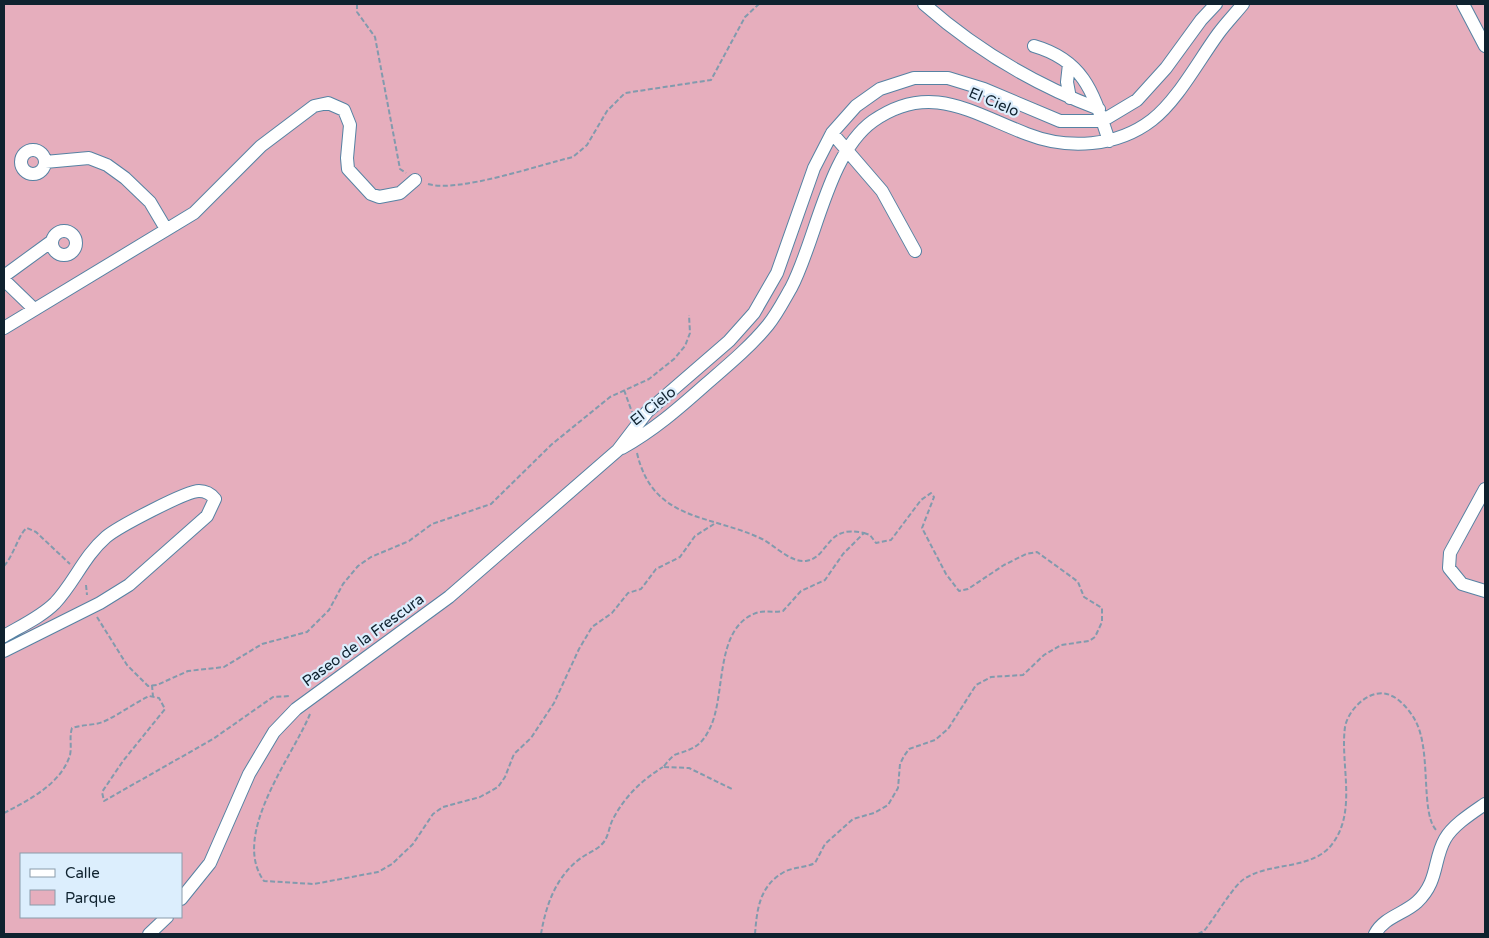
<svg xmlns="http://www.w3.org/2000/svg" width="1489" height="938" font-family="'Varela Round',sans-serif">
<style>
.green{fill:#e6aebd;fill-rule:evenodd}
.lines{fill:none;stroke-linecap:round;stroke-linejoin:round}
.minor-casing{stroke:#5682a3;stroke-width:14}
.path{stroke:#829aad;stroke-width:2;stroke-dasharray:5 2.5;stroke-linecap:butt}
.minor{stroke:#fff;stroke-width:12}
.labels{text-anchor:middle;stroke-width:4.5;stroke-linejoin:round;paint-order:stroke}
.street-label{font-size:15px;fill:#0f222f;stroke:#dceefd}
</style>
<rect width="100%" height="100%" fill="#c7e2f8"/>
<path class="green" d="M 4,4 L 1485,4 L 1485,934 L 4,934 ZM 21,854 L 181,854 L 181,917 L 21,917 Z"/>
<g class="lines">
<defs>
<path id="minor" d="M 924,4 C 975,49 1036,85 1099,109
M 1463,4 L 1485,46
M 1034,46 C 1086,61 1094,96 1109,141
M 1069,64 L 1067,82 L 1070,98
M 832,133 L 882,191 L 915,251
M21 162a12 12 0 1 1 24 0a12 12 0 1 1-24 0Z
M 45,162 L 89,158 L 107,165 L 125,178 L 150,202 L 166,229
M52 243a12 12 0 1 1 24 0a12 12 0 1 1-24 0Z
M 4,276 L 52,241
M 4,280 L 34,309
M 4,328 L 194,213 L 261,146 L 314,106 L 328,103 L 344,110 L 350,125 L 347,158 L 348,169 L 371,194 L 379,197 L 400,193 L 415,180
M 622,448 C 654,430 678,409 705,385 C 727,366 750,347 768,325 C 777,314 784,300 791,288 C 816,241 828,153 873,121 C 930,81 972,113 1027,134 C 1068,150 1117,147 1152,120 C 1177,101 1199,60 1218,34 C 1226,23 1235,14 1243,4
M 1485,489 L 1450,553 L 1449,568 L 1462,584 L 1485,591
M 4,636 C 21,626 41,617 55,603 C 74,583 84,556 106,537 C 118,527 186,491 199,491 C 206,491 211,494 215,499 L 207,516 L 129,585 L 100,603 L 4,651
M 181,899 L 210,863 L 249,774 L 274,732 L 296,709 L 449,597 L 618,450 L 647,412 L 729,341 L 754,313 L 777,273 L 814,168 L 832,133 L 856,106 L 880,89 L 914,78 L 948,78 L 984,89 L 1060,121 L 1102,121 L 1137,100 L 1166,68 L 1201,20 L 1216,4
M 149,934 L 167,917
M 1375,934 C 1384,917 1404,914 1417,902 C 1439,881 1433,860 1445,839 C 1453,825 1472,813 1485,804"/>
</defs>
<use href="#minor" class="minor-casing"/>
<path class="path" d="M 357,4 L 357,12 L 375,37 L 400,169 L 406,173
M 428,184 C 458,193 539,165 573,157 L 587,145 L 607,111 L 625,93 L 711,80 L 745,17 L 759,4
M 624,390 L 632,412
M 637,453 C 653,522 710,514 762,539 C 774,545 791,563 806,561 C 830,557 825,524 864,533 L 843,554 L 825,580 L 801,591 L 783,611 C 774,613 764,610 756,613 C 713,629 727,697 709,730 C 701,746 693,749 677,754 C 672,755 667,763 663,767 L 689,768 L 734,790
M 4,566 C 14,555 19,533 27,528 L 36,532 L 70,564
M 86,585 L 87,595
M 97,617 L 127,665 L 148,686 L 157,685 L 188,671 L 224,667 L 262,644 L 307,632 L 329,610 L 343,584 L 358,566 L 371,557 L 409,541 L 432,524 L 491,504 L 551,445 L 610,397 L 649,379 L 674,359 L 685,346 L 690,333 L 689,315
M 152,685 L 153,697
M 310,714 C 293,756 230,835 264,881 L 314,884 L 378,872 L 392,864 L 413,844 L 433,814 L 443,807 L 480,797 L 498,787 L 505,777 L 514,754 L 531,738 L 554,703 L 579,649 L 592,627 L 612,613 L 628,593 L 641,589 L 656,569 L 680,557 L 695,536 L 714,524
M 4,813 C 29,800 61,784 70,755 C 72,746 69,737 72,728 C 84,724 96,726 107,720 C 121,713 135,703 149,696 L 159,698 L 165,709 L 123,761 L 102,792 L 104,801 L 213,739 L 273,697 L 291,696
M 541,934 C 546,905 556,876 581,858 C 588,853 597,850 603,843 C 609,836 609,826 613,819 C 625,796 642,780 663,767
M 755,934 C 757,910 759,886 784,872 C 793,867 805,868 815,863 L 825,844 L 853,819 L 874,813 L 888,805 L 898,788 L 900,764 L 904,756 L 909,749 L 935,740 L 948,729 L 976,685 L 991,677 L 1023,675 L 1044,655 L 1061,645 L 1089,641 L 1095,637 L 1102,622 L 1102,608 L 1084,597 L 1078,582 L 1073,578 L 1037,552 L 1026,554 L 1004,565 L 968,589 L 959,591 L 946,574 L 922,528 L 934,497 L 931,493 L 921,500 L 891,540 L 876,543 L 870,535 L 864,533
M 1198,934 L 1204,931 C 1214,919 1233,886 1244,879 C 1271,861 1313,871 1333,843 C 1357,810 1340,764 1345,727 C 1348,709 1372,685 1392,696 C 1401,700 1410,711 1415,720 C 1432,750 1420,812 1436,830"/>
<use href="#minor" class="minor"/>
</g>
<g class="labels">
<g class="street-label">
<text transform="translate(994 102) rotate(23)" y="5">El Cielo</text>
<text transform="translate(653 406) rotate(-38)" y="5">El Cielo</text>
<text transform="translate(363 640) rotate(-36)" y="5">Paseo de la Frescura</text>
</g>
</g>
<rect width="1489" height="938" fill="none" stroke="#0f222f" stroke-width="10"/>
<rect x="20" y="853" width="162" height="65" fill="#dceefd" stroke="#8a9cab"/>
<rect x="30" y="869" width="25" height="8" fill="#ffffff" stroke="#8a9cab"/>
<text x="65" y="878" font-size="15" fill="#0f222f">Calle</text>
<rect x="30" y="890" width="25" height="15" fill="#e6aebd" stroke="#8a9cab"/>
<text x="65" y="903" font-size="15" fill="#0f222f">Parque</text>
</svg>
